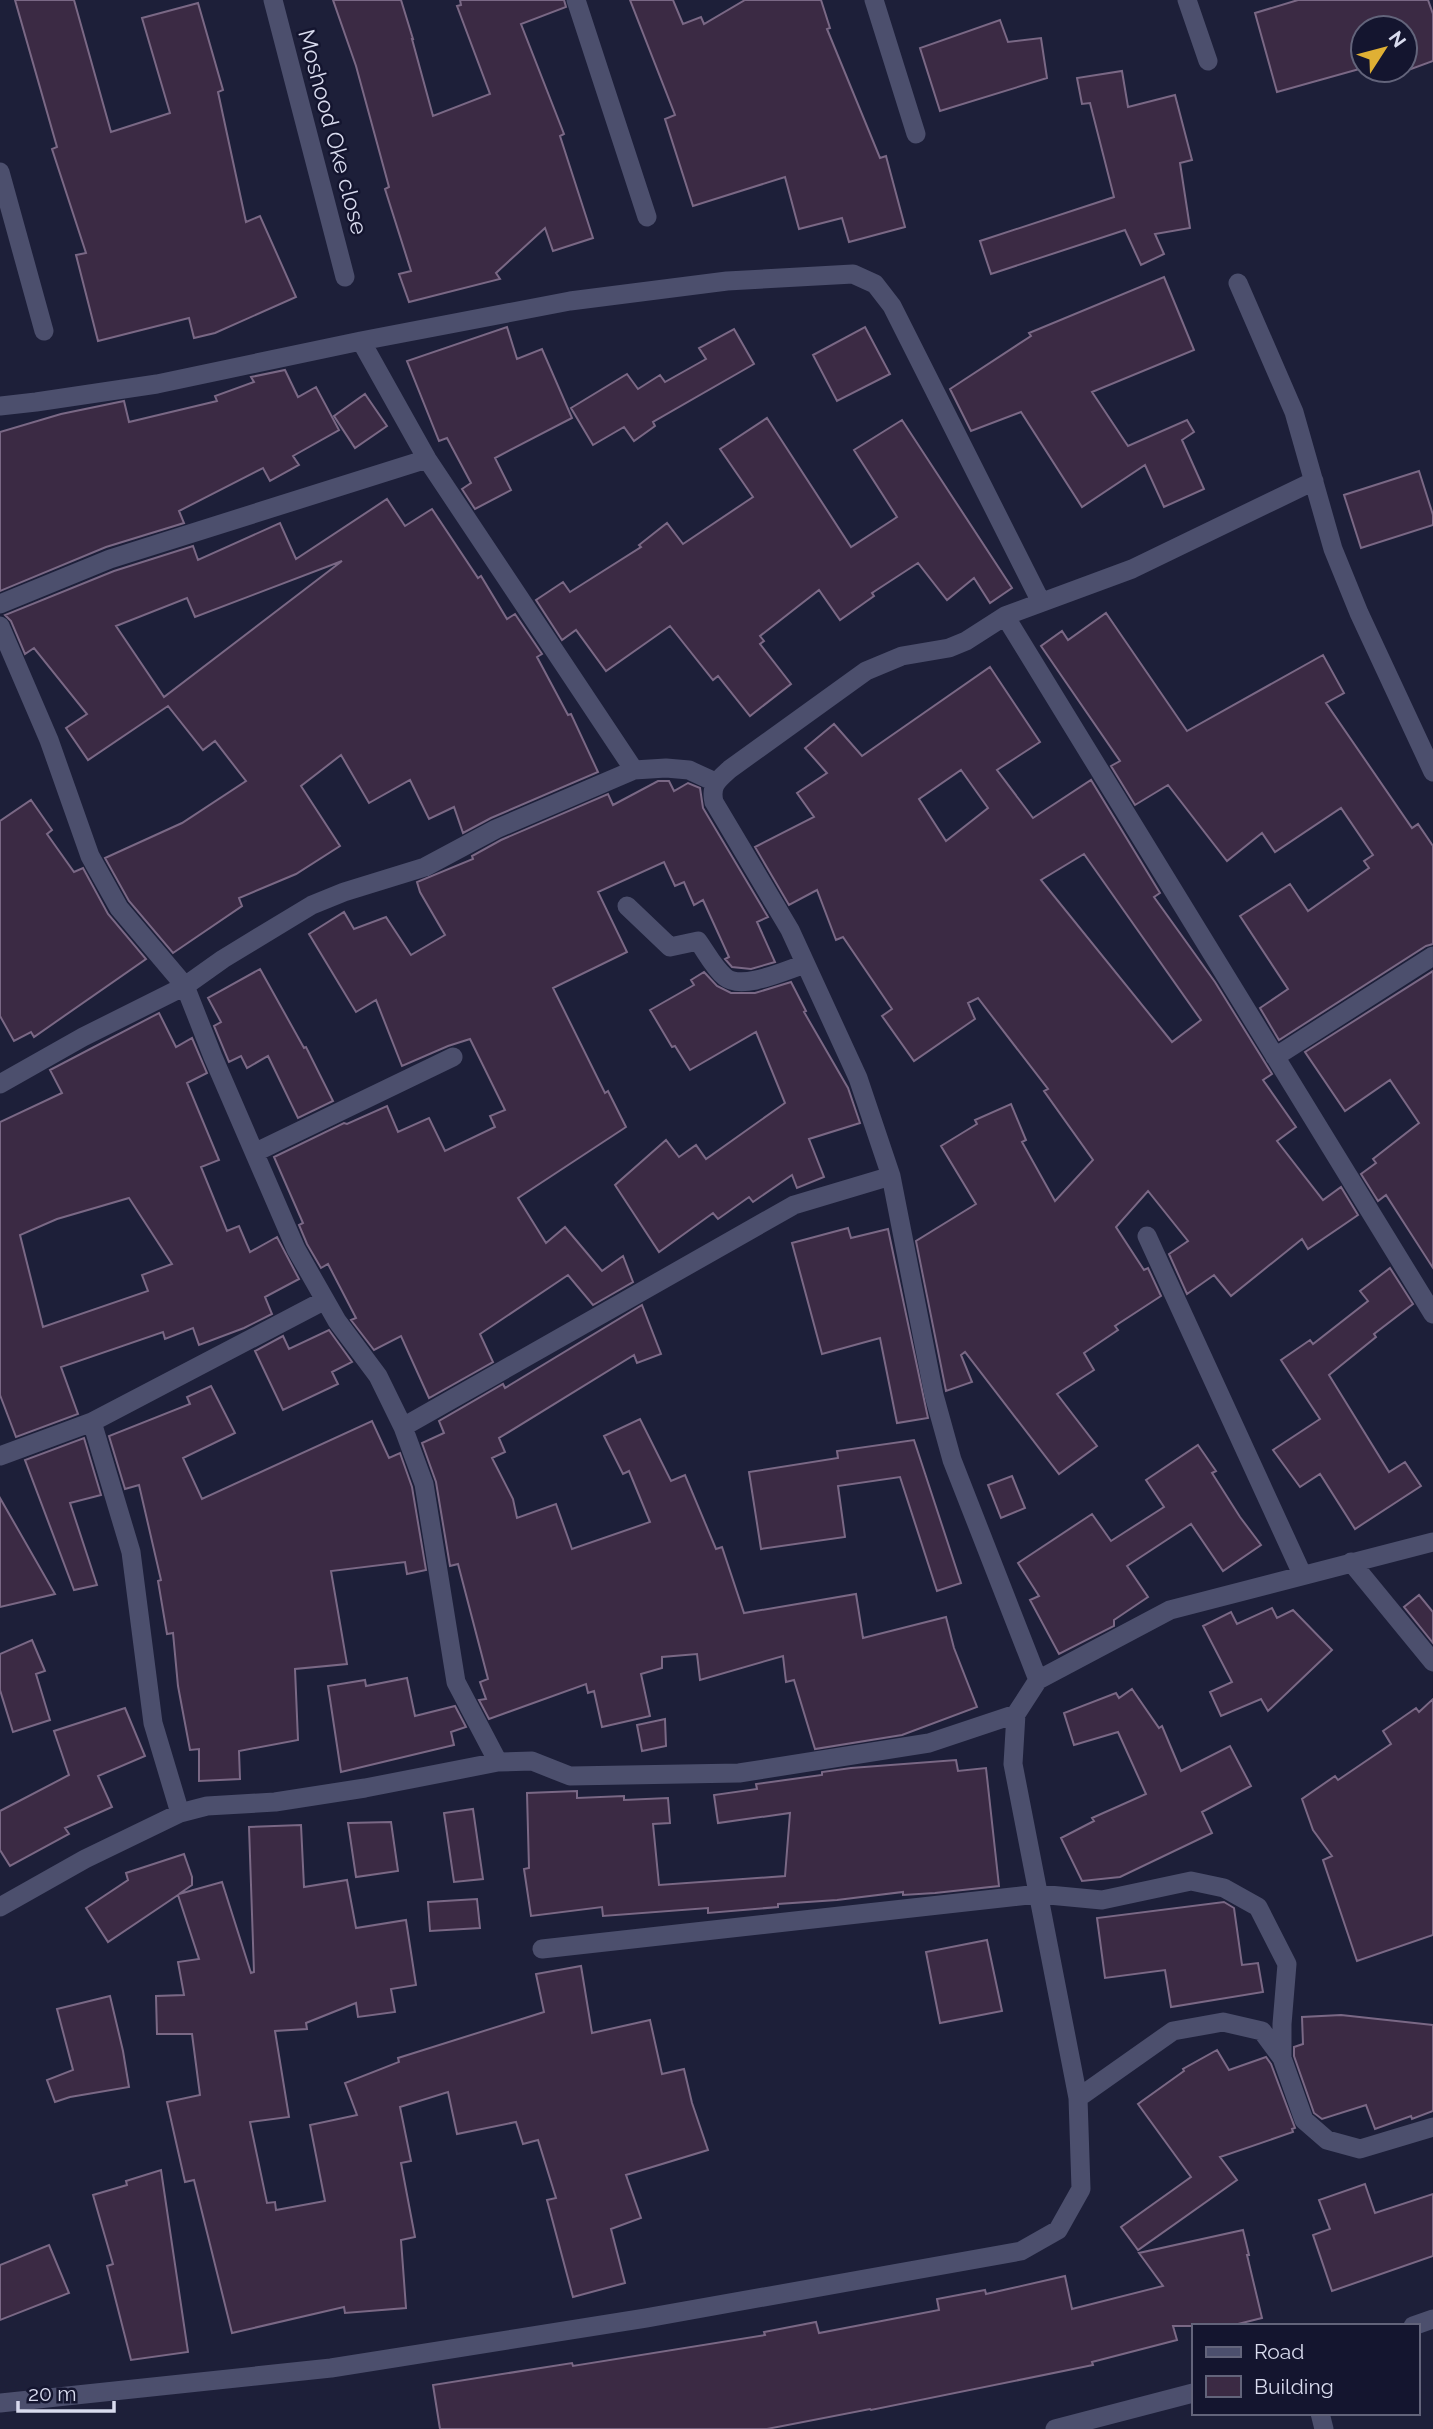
<svg xmlns="http://www.w3.org/2000/svg" width="1433" height="2429" font-family="Raleway,sans-serif">
<style>
.building{fill:#3b2a44;stroke:#7a6885;stroke-width:2;fill-rule:evenodd}
.lines{fill:none;stroke-linecap:round;stroke-linejoin:round}
.minor{stroke:#4c4f6d;stroke-width:19}
.labels{text-anchor:middle;stroke-width:5;stroke-linejoin:round;paint-order:stroke}
.street-label{font-size:23px;fill:#d9dbee;stroke:#14152f}
</style>
<rect width="100%" height="100%" fill="#1d1f39"/>
<path class="building" d="M 15,0 L 74,0 L 111,132 L 170,113 L 142,18 L 198,3 L 223,90 L 218,92 L 246,222 L 260,216 L 296,297 L 215,333 L 194,338 L 189,318 L 98,341 L 76,255 L 86,253 L 52,149 L 57,147 Z
M 333,0 L 401,0 L 413,39 L 412,39 L 433,116 L 490,94 L 457,6 L 461,5 L 460,0 L 564,0 L 566,7 L 521,24 L 564,134 L 560,136 L 593,238 L 553,251 L 545,228 L 496,273 L 500,279 L 409,302 L 399,274 L 411,271 L 385,189 L 389,187 L 356,66 Z
M 630,0 L 673,0 L 683,24 L 701,17 L 704,24 L 745,0 L 821,0 L 830,28 L 827,29 L 880,158 L 886,156 L 905,227 L 849,242 L 842,218 L 799,229 L 785,177 L 693,206 L 665,119 L 675,115 Z
M 1298,0 L 1428,0 L 1433,14 L 1433,61 L 1381,80 L 1377,70 L 1405,70 L 1405,28 L 1363,28 L 1363,68 L 1277,92 L 1255,13 Z
M 1000,20 L 1008,42 L 1041,38 L 1047,78 L 940,111 L 920,48 Z
M 1122,71 L 1128,107 L 1175,95 L 1192,160 L 1180,163 L 1190,228 L 1155,234 L 1164,254 L 1141,265 L 1125,230 L 991,274 L 980,241 L 1114,197 L 1090,103 L 1082,104 L 1077,78 Z
M 1164,277 L 1194,350 L 1092,392 L 1128,446 L 1187,420 L 1194,432 L 1182,440 L 1204,489 L 1164,507 L 1145,465 L 1082,507 L 1021,412 L 971,431 L 950,389 L 1031,336 L 1029,333 Z
M 507,327 L 517,359 L 542,349 L 572,418 L 495,458 L 511,490 L 475,509 L 462,489 L 471,483 L 447,438 L 439,441 L 407,361 Z
M 865,327 L 890,374 L 837,401 L 813,355 Z
M 734,329 L 754,364 L 653,422 L 655,426 L 634,441 L 624,427 L 593,445 L 571,408 L 627,374 L 638,389 L 660,375 L 665,382 L 706,359 L 699,348 Z
M 285,370 L 298,397 L 316,387 L 339,430 L 293,456 L 299,465 L 270,481 L 263,468 L 179,511 L 184,523 L 106,547 L 0,591 L 0,432 L 61,414 L 124,401 L 129,422 L 217,401 L 215,396 L 254,382 L 251,377 Z
M 365,394 L 387,426 L 355,448 L 334,416 Z
M 767,418 L 851,547 L 897,517 L 854,450 L 902,420 L 1012,588 L 990,603 L 974,578 L 947,600 L 918,563 L 872,593 L 874,596 L 840,620 L 819,590 L 760,636 L 764,641 L 760,644 L 791,684 L 750,716 L 718,676 L 713,680 L 670,626 L 606,671 L 576,630 L 562,640 L 536,600 L 563,582 L 570,592 L 641,547 L 639,545 L 667,523 L 683,544 L 753,497 L 720,449 Z
M 1419,471 L 1433,515 L 1433,525 L 1361,548 L 1344,495 Z
M 387,499 L 405,526 L 432,509 L 478,578 L 481,576 L 507,619 L 515,614 L 542,654 L 537,657 L 568,715 L 571,714 L 598,772 L 491,818 L 463,833 L 454,807 L 429,819 L 410,780 L 369,803 L 341,755 L 301,786 L 340,846 L 296,874 L 239,898 L 242,906 L 173,953 L 129,901 L 105,858 L 182,823 L 246,781 L 215,741 L 203,750 L 168,706 L 88,760 L 66,728 L 87,714 L 34,648 L 25,654 L 11,621 L 5,615 L 114,571 L 193,546 L 198,560 L 280,523 L 296,559 ZM 342,561 L 164,697 L 116,626 L 187,598 L 195,617 Z
M 1106,613 L 1187,731 L 1323,655 L 1344,693 L 1326,703 L 1412,828 L 1418,824 L 1433,846 L 1433,944 L 1426,946 L 1279,1040 L 1260,1008 L 1288,989 L 1240,916 L 1290,884 L 1308,911 L 1369,868 L 1364,861 L 1373,855 L 1341,808 L 1275,852 L 1262,833 L 1227,861 L 1168,785 L 1135,805 L 1111,766 L 1120,761 L 1041,646 L 1062,631 L 1068,640 Z
M 990,667 L 1040,742 L 997,770 L 1033,818 L 1091,780 L 1160,893 L 1154,897 L 1215,982 L 1272,1074 L 1263,1080 L 1296,1127 L 1277,1141 L 1323,1200 L 1341,1187 L 1358,1215 L 1308,1249 L 1302,1239 L 1231,1296 L 1214,1275 L 1187,1294 L 1169,1254 L 1188,1241 L 1148,1191 L 1116,1227 L 1144,1270 L 1148,1268 L 1161,1296 L 1115,1326 L 1118,1330 L 1084,1353 L 1094,1370 L 1057,1394 L 1097,1446 L 1059,1474 L 965,1352 L 961,1355 L 972,1382 L 946,1391 L 916,1241 L 976,1204 L 941,1146 L 977,1124 L 975,1120 L 1011,1104 L 1026,1140 L 1022,1142 L 1055,1201 L 1093,1160 L 1044,1091 L 1048,1089 L 978,998 L 968,1003 L 975,1019 L 914,1061 L 882,1016 L 892,1009 L 843,937 L 836,940 L 817,890 L 789,905 L 755,847 L 814,817 L 797,793 L 827,773 L 805,748 L 834,724 L 862,756 ZM 961,770 L 988,808 L 946,841 L 919,799 ZM 1084,854 L 1201,1020 L 1172,1042 L 1041,880 Z
M 658,781 L 669,781 L 674,791 L 688,783 L 700,788 L 703,808 L 768,917 L 757,922 L 775,962 L 751,969 L 732,967 L 725,959 L 729,957 L 703,900 L 694,905 L 684,882 L 675,886 L 664,862 L 598,892 L 627,952 L 553,988 L 605,1093 L 608,1091 L 626,1127 L 518,1198 L 546,1243 L 565,1227 L 602,1271 L 623,1256 L 633,1282 L 593,1305 L 568,1275 L 480,1334 L 493,1362 L 429,1398 L 401,1336 L 374,1350 L 351,1320 L 356,1318 L 328,1264 L 321,1268 L 307,1244 L 299,1225 L 303,1223 L 274,1157 L 344,1123 L 347,1124 L 387,1106 L 398,1132 L 429,1118 L 445,1151 L 495,1127 L 490,1116 L 505,1110 L 470,1039 L 448,1046 L 402,1066 L 376,1000 L 356,1012 L 309,934 L 344,912 L 354,929 L 386,917 L 411,955 L 445,935 L 420,892 L 417,882 L 473,859 L 472,856 L 501,840 L 608,794 L 613,805 Z
M 31,800 L 52,830 L 47,834 L 74,872 L 83,868 L 108,914 L 146,959 L 34,1037 L 31,1032 L 14,1041 L 0,1016 L 0,821 Z
M 260,969 L 304,1048 L 306,1047 L 333,1101 L 298,1118 L 268,1056 L 247,1068 L 241,1056 L 229,1062 L 214,1026 L 221,1022 L 208,998 Z
M 1433,971 L 1433,1268 L 1386,1195 L 1378,1201 L 1361,1174 L 1376,1163 L 1373,1159 L 1419,1123 L 1390,1080 L 1345,1111 L 1305,1052 Z
M 704,972 L 717,986 L 731,993 L 755,993 L 791,982 L 806,1011 L 804,1012 L 848,1088 L 860,1123 L 809,1139 L 824,1177 L 797,1188 L 792,1175 L 753,1202 L 749,1197 L 718,1219 L 713,1213 L 659,1252 L 615,1185 L 666,1140 L 679,1157 L 696,1145 L 706,1159 L 785,1103 L 756,1032 L 690,1070 L 675,1046 L 672,1047 L 650,1010 L 694,985 L 691,980 Z
M 159,1013 L 176,1047 L 192,1038 L 207,1073 L 187,1083 L 219,1160 L 201,1167 L 227,1231 L 239,1226 L 250,1252 L 277,1237 L 299,1279 L 265,1297 L 272,1314 L 244,1328 L 199,1345 L 193,1328 L 165,1339 L 163,1332 L 61,1367 L 78,1414 L 16,1437 L 0,1395 L 0,1122 L 62,1093 L 50,1070 ZM 129,1198 L 172,1264 L 142,1275 L 148,1291 L 43,1327 L 20,1235 L 57,1219 Z
M 848,1228 L 851,1238 L 888,1229 L 928,1418 L 897,1423 L 880,1338 L 822,1354 L 792,1243 Z
M 1390,1268 L 1413,1304 L 1374,1334 L 1376,1337 L 1329,1375 L 1389,1472 L 1405,1462 L 1421,1486 L 1355,1529 L 1320,1474 L 1300,1487 L 1273,1450 L 1320,1419 L 1281,1360 L 1310,1340 L 1313,1344 L 1368,1301 L 1360,1291 Z
M 642,1305 L 661,1354 L 637,1363 L 634,1355 L 499,1438 L 505,1452 L 492,1458 L 513,1499 L 517,1518 L 556,1504 L 572,1549 L 650,1522 L 629,1471 L 623,1474 L 604,1436 L 640,1419 L 671,1481 L 685,1475 L 716,1549 L 722,1547 L 744,1613 L 856,1594 L 863,1638 L 946,1617 L 954,1648 L 977,1707 L 902,1735 L 815,1749 L 794,1680 L 786,1682 L 783,1656 L 700,1680 L 697,1654 L 662,1657 L 662,1668 L 641,1674 L 650,1716 L 602,1727 L 594,1691 L 588,1693 L 586,1684 L 489,1719 L 479,1700 L 486,1699 L 480,1682 L 488,1679 L 458,1564 L 450,1566 L 436,1482 L 422,1443 L 444,1433 L 439,1421 L 503,1384 L 505,1388 Z
M 329,1330 L 352,1362 L 332,1372 L 338,1384 L 283,1410 L 255,1351 L 283,1336 L 289,1349 Z
M 211,1386 L 235,1433 L 183,1458 L 202,1499 L 372,1421 L 389,1458 L 400,1453 L 412,1487 L 426,1570 L 407,1574 L 405,1562 L 331,1571 L 347,1664 L 295,1669 L 298,1740 L 239,1751 L 240,1779 L 199,1781 L 199,1749 L 190,1750 L 178,1686 L 173,1633 L 167,1634 L 158,1581 L 161,1580 L 139,1485 L 125,1489 L 109,1436 L 190,1404 L 187,1397 Z
M 84,1438 L 101,1495 L 70,1503 L 97,1585 L 74,1590 L 25,1460 Z
M 914,1440 L 961,1583 L 937,1591 L 900,1477 L 838,1486 L 845,1537 L 761,1549 L 749,1472 L 838,1458 L 837,1451 Z
M 1198,1445 L 1216,1471 L 1212,1473 L 1240,1517 L 1261,1545 L 1223,1571 L 1191,1524 L 1127,1566 L 1148,1597 L 1114,1620 L 1114,1626 L 1059,1654 L 1030,1600 L 1039,1596 L 1018,1563 L 1092,1514 L 1111,1541 L 1164,1507 L 1146,1480 Z
M 1012,1476 L 1025,1508 L 1001,1518 L 988,1485 Z
M 0,1498 L 55,1594 L 0,1607 Z
M 1419,1595 L 1433,1612 L 1433,1643 L 1404,1607 Z
M 1272,1608 L 1277,1618 L 1293,1610 L 1332,1650 L 1268,1711 L 1261,1699 L 1221,1716 L 1210,1692 L 1232,1682 L 1203,1626 L 1231,1612 L 1237,1624 Z
M 32,1640 L 45,1671 L 36,1674 L 50,1720 L 13,1732 L 0,1690 L 0,1654 Z
M 407,1678 L 415,1716 L 455,1706 L 466,1727 L 451,1732 L 454,1745 L 341,1772 L 328,1686 L 365,1680 L 366,1686 Z
M 1132,1689 L 1159,1728 L 1162,1726 L 1181,1771 L 1230,1746 L 1251,1786 L 1202,1812 L 1212,1833 L 1120,1877 L 1082,1881 L 1061,1838 L 1094,1821 L 1092,1818 L 1146,1794 L 1118,1732 L 1074,1745 L 1064,1713 L 1116,1693 L 1119,1698 Z
M 1433,1699 L 1433,1935 L 1357,1961 L 1323,1860 L 1332,1856 L 1313,1830 L 1302,1799 L 1335,1776 L 1338,1780 L 1391,1744 L 1383,1731 L 1416,1708 L 1419,1712 Z
M 125,1708 L 145,1756 L 98,1776 L 112,1807 L 65,1828 L 69,1834 L 10,1866 L 0,1850 L 0,1811 L 69,1775 L 54,1731 Z
M 665,1719 L 666,1746 L 642,1751 L 637,1725 Z
M 956,1760 L 958,1771 L 986,1768 L 999,1886 L 935,1893 L 903,1895 L 903,1892 L 837,1900 L 778,1904 L 778,1907 L 708,1913 L 708,1908 L 603,1916 L 602,1907 L 531,1916 L 524,1869 L 529,1868 L 527,1793 L 577,1791 L 577,1798 L 624,1796 L 624,1800 L 668,1798 L 670,1823 L 653,1824 L 659,1885 L 785,1876 L 790,1813 L 718,1823 L 714,1795 L 757,1789 L 756,1784 L 822,1775 L 822,1772 L 851,1768 Z
M 473,1809 L 483,1879 L 454,1882 L 444,1813 Z
M 391,1822 L 398,1871 L 356,1877 L 348,1823 Z
M 301,1825 L 304,1887 L 347,1880 L 356,1928 L 406,1920 L 416,1985 L 391,1989 L 395,2012 L 358,2017 L 356,2003 L 306,2023 L 307,2029 L 275,2031 L 289,2117 L 250,2122 L 267,2203 L 275,2202 L 276,2210 L 325,2201 L 310,2125 L 357,2115 L 345,2083 L 399,2062 L 398,2058 L 544,2012 L 536,1974 L 581,1966 L 592,2033 L 650,2020 L 662,2074 L 684,2069 L 692,2103 L 708,2150 L 626,2175 L 641,2218 L 611,2229 L 625,2283 L 573,2297 L 547,2200 L 556,2198 L 538,2140 L 523,2144 L 516,2122 L 457,2134 L 448,2092 L 400,2107 L 411,2161 L 401,2163 L 415,2237 L 401,2240 L 406,2308 L 345,2313 L 344,2307 L 232,2333 L 194,2180 L 185,2182 L 167,2102 L 200,2095 L 192,2034 L 157,2034 L 156,1996 L 184,1995 L 178,1962 L 199,1959 L 178,1895 L 108,1942 L 86,1908 L 128,1880 L 126,1873 L 184,1854 L 192,1877 L 192,1885 L 179,1894 L 222,1882 L 251,1973 L 254,1972 L 249,1827 Z
M 477,1899 L 480,1928 L 430,1931 L 428,1902 Z
M 1224,1902 L 1234,1908 L 1242,1965 L 1258,1963 L 1263,1992 L 1171,2007 L 1165,1970 L 1105,1978 L 1097,1918 Z
M 987,1940 L 1002,2011 L 940,2023 L 926,1952 Z
M 110,1996 L 123,2051 L 129,2087 L 70,2097 L 55,2102 L 47,2080 L 73,2070 L 57,2009 Z
M 1341,2015 L 1433,2025 L 1433,2111 L 1412,2119 L 1411,2116 L 1375,2129 L 1366,2105 L 1322,2119 L 1314,2113 L 1294,2056 L 1294,2047 L 1303,2044 L 1302,2017 Z
M 1217,2050 L 1229,2070 L 1266,2057 L 1271,2064 L 1295,2128 L 1292,2129 L 1293,2132 L 1220,2157 L 1237,2180 L 1138,2250 L 1121,2227 L 1191,2177 L 1138,2104 L 1184,2071 L 1183,2069 Z
M 161,2170 L 188,2352 L 131,2360 L 107,2266 L 113,2264 L 93,2195 L 127,2185 L 126,2181 Z
M 1365,2184 L 1375,2213 L 1433,2194 L 1433,2256 L 1332,2291 L 1313,2235 L 1330,2229 L 1319,2200 Z
M 1243,2230 L 1249,2255 L 1247,2255 L 1262,2318 L 1230,2326 L 1173,2326 L 1177,2340 L 1092,2362 L 1093,2365 L 871,2410 L 870,2409 L 767,2429 L 440,2429 L 433,2385 L 572,2363 L 573,2366 L 765,2335 L 764,2332 L 816,2322 L 819,2333 L 939,2310 L 937,2299 L 985,2290 L 986,2294 L 1065,2276 L 1072,2309 L 1163,2286 L 1139,2253 Z
M 49,2245 L 69,2293 L 0,2320 L 0,2265 Z"/>
<g class="lines">
<path class="minor" d="M 273,0 L 345,277
M 576,0 L 647,217
M 874,0 L 916,134
M 1187,0 L 1208,61
M 0,172 L 44,331
M 1238,283 L 1294,412 L 1333,549 L 1359,613 L 1433,772
M 361,341 L 427,459 L 634,770
M 0,406 L 36,402 L 157,384 L 361,341 L 570,301 L 727,281 L 853,274 L 875,284 L 892,306 L 1041,602
M 0,604 L 110,559 L 427,459
M 1005,616 L 1433,1314
M 0,626 L 49,740 L 90,856 L 119,908 L 185,986 L 213,1057 L 296,1249 L 337,1321 L 378,1376 L 403,1427 L 424,1484 L 456,1682 L 498,1762
M 627,906 L 670,947 L 698,941 C 706,952 714,968 725,977 C 742,991 786,970 805,964
M 1275,1057 L 1433,956
M 0,1084 L 83,1037 L 185,986 L 223,959 L 312,905 L 344,892 L 425,867 L 496,829 L 634,770 L 666,768 L 689,770 L 715,782
M 256,1152 L 453,1057
M 1147,1236 L 1302,1574
M 403,1427 L 794,1205 L 891,1176
M 0,1456 L 92,1422
M 1351,1562 L 1433,1662
M 1038,1680 L 952,1460 L 934,1395 L 891,1176 L 858,1078 L 790,930 L 714,802 C 710,785 718,780 730,769 L 866,671 L 902,656 L 949,648 L 966,641 L 1005,616 L 1132,569 L 1314,481
M 180,1813 L 153,1723 L 131,1552 L 92,1422 L 325,1300
M 0,1907 L 85,1859 L 180,1813 L 207,1806 L 275,1802 L 365,1788 L 498,1762 L 532,1761 L 570,1776 L 739,1773 L 929,1743 L 1016,1714
M 542,1949 L 1038,1894 L 1102,1900 L 1191,1881 L 1224,1888 L 1258,1907 L 1287,1964 L 1282,2024 L 1282,2058
M 1078,2098 L 1173,2031 L 1223,2022 L 1262,2031 L 1282,2058 L 1304,2120 L 1327,2140 L 1360,2149 L 1433,2127
M 1413,2326 L 1433,2319
M 0,2403 L 331,2368 L 646,2318 L 1021,2251 L 1058,2230 L 1081,2189 L 1078,2098 L 1013,1764 L 1016,1714 L 1038,1680 L 1170,1610 L 1433,1542
M 1320,2413 L 1324,2429
M 1055,2429 L 1193,2393"/>
</g>
<g class="labels">
<g class="street-label">
<text transform="translate(333 132) rotate(75)" y="8">Moshood Oke close</text>
</g>
</g>
<rect x="1192" y="2324" width="228" height="91" fill="#14152f" stroke="#63647b" stroke-width="2"/>
<rect x="1206" y="2347" width="35" height="10" fill="#4c4f6d" stroke="#63647b" stroke-width="2"/>
<text x="1254" y="2359" font-size="21" fill="#d9dbee">Road</text>
<rect x="1206" y="2376" width="35" height="21" fill="#3b2a44" stroke="#63647b" stroke-width="2"/>
<text x="1254" y="2394" font-size="21" fill="#d9dbee">Building</text>
<g transform="translate(1384 49) rotate(54)"><circle r="33" fill="#14152f" stroke="#63647b" stroke-width="2"/>
<path d="M0-5L12 26L0 18L-12 26Z" fill="#e0b034"/>
<text y="-10" font-size="19" font-weight="bold" text-anchor="middle" fill="#d9dbee">N</text>
</g>
<path d="M18 2401v10h96v-10" fill="none" stroke="#d9dbee" stroke-width="3.5"/>
<text x="28" y="2401" font-size="21" fill="#d9dbee" stroke="#14152f" stroke-width="5" paint-order="stroke">20 m</text>
</svg>
